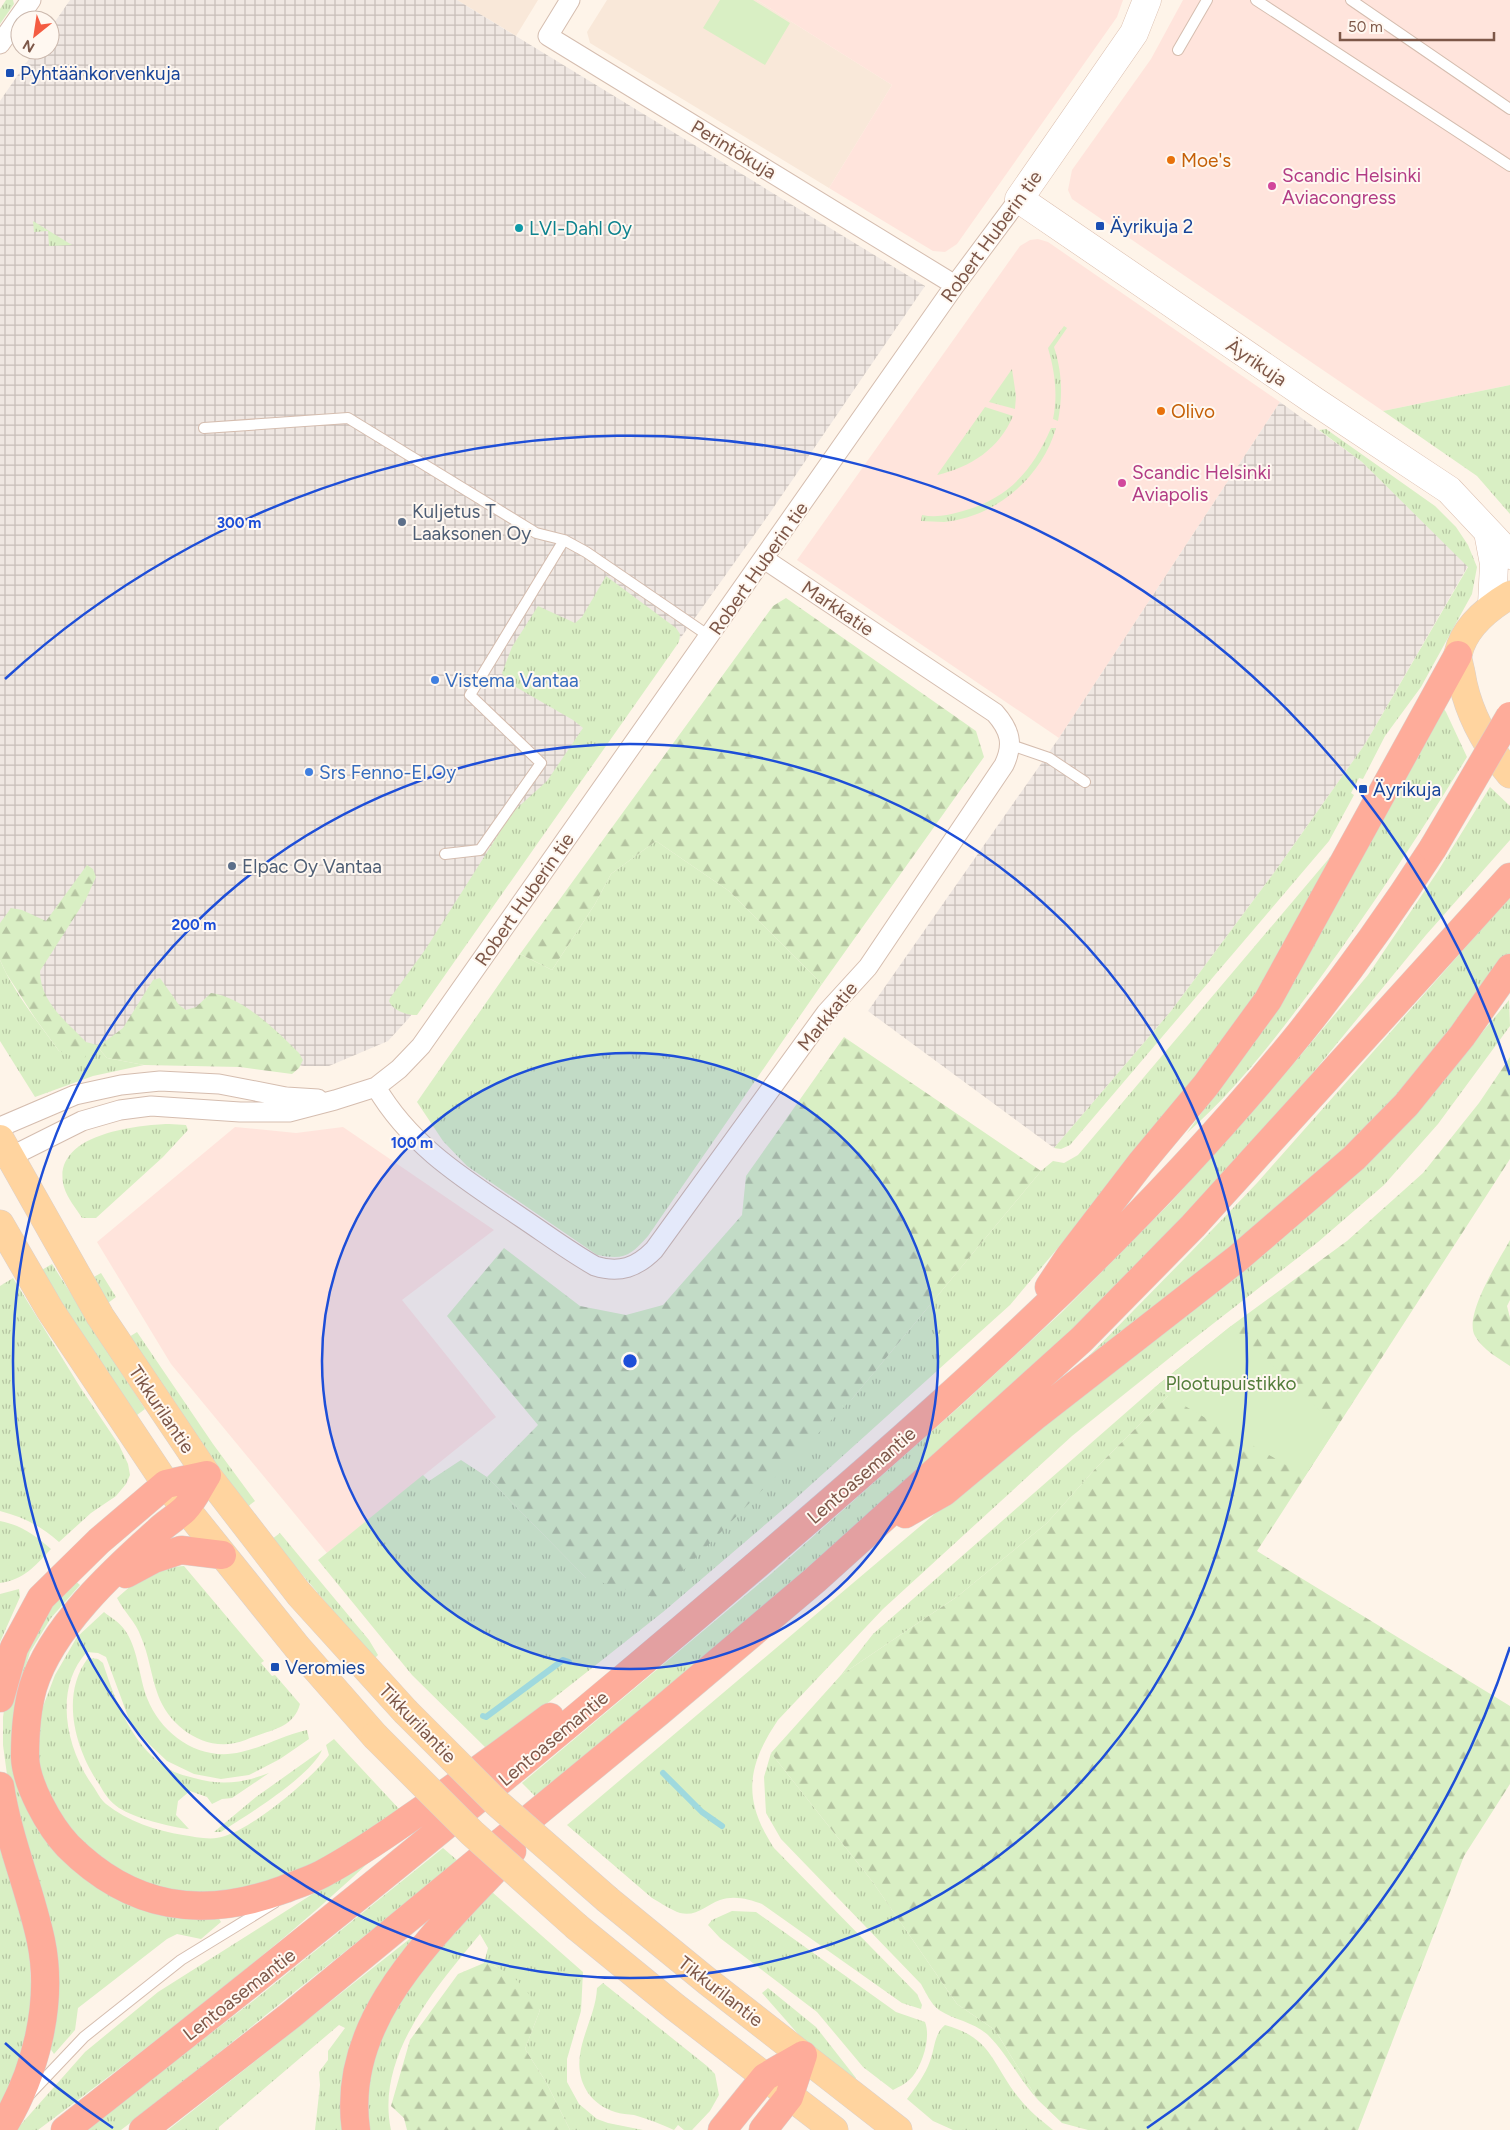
<svg xmlns="http://www.w3.org/2000/svg" width="1510" height="2130" font-family="Figtree,sans-serif">
<style>
.residential{fill:#f9e8d9}
.commercial{fill:#ffe4dc}
.industrial{fill:url(#industrial-grid)}
.grass{fill:url(#grass-tufts)}
.forest{fill:url(#forest-firs)}
.green{fill:#d9efc4}
.lines{fill:none;stroke-linecap:round;stroke-linejoin:round}
.stream{stroke:#9fd9de;stroke-width:6}
.lane-casing{stroke:#d5bdaf;stroke-width:12}
.street-casing{stroke:#d5bdaf;stroke-width:21}
.secondary-casing{stroke:#dbbeae;stroke-width:29}
.primary-casing{stroke:#dbd0cc;stroke-width:29}
.highway-casing{stroke:#dbd0cc;stroke-width:29}
.lane{stroke:#fff;stroke-width:10}
.street{stroke:#fff;stroke-width:19}
.secondary{stroke:#fff;stroke-width:28}
.primary{stroke:#ffd49f;stroke-width:28}
.highway{stroke:#feac9a;stroke-width:28}
.primary-bridge-casing{stroke:#dbd0cc;stroke-width:29;stroke-linecap:butt}
.highway-bridge-casing{stroke:#dbd0cc;stroke-width:29;stroke-linecap:butt}
.primary-bridge{stroke:#ffd49f;stroke-width:28}
.highway-bridge{stroke:#feac9a;stroke-width:28}
.ring{fill:none;stroke:#1d4ed8;stroke-width:2.5}
.transit-dot{fill:#1a4fb4;stroke:#fff8f1;stroke-width:2}
.food-dot{fill:#e8710a;stroke:#fff8f1;stroke-width:2}
.hotel-dot{fill:#d1479c;stroke:#fff8f1;stroke-width:2}
.culture-dot{fill:#0f9aa8;stroke:#fff8f1;stroke-width:2}
.service-dot{fill:#5c6f8a;stroke:#fff8f1;stroke-width:2}
.shop-dot{fill:#3f7fe0;stroke:#fff8f1;stroke-width:2}
.labels{text-anchor:middle;stroke-width:4;stroke-linejoin:round;paint-order:stroke}
.transit-label{font-size:19px;fill:#164399;stroke:#fff8f1;text-anchor:start}
.street-label{font-size:19px;fill:#7d5748;stroke:#fff8f1}
.food-label{font-size:19px;fill:#c56008;stroke:#fff8f1;text-anchor:start}
.hotel-label{font-size:19px;fill:#b23c85;stroke:#fff8f1;text-anchor:start}
.culture-label{font-size:19px;fill:#0d838f;stroke:#fff8f1;text-anchor:start}
.service-label{font-size:19px;fill:#4e5e75;stroke:#fff8f1;text-anchor:start}
.shop-label{font-size:19px;fill:#366cbe;stroke:#fff8f1;text-anchor:start}
.park-label{font-size:19px;fill:#547e3c;stroke:#fff8f1}
.centre{fill:#1d4ed8;stroke:#fff8f1;stroke-width:2.5}
.ring-label{font-size:15px;text-anchor:middle;font-weight:bold;fill:#1d4ed8;stroke:#fff8f1;stroke-width:4;stroke-linejoin:round;paint-order:stroke}
</style>
<defs>
<pattern id="industrial-grid" width="8" height="8" patternUnits="userSpaceOnUse" patternTransform="scale(1.25)"><rect width="8" height="8" fill="#efe7e2"/><path d="M0 4h8M4 0v8" fill="none" stroke="#c7beb9"/></pattern>
<pattern id="grass-tufts" width="24" height="20" patternUnits="userSpaceOnUse" patternTransform="scale(1.25)"><rect width="24" height="20" fill="#d9efc4"/><path d="M3 7l-1-3M5 7V3M7 7l1-3M15 17l-1-3M17 17v-4M19 17l1-3" fill="none" stroke="#b5c4a1"/></pattern>
<pattern id="forest-firs" width="22" height="20" patternUnits="userSpaceOnUse" patternTransform="scale(1.25)"><rect width="22" height="20" fill="#d9efc4"/><path d="M5 1l3.5 6h-7zM16 11l3.5 6h-7z" fill="#b5c4a1"/></pattern>
</defs>
<rect width="100%" height="100%" fill="#fef4e9"/>
<path class="residential" d="M 457,0 L 538,0 L 516,36 Z
M 607,0 L 757,0 L 892,85 L 829,188 L 590,43 L 587,32 Z"/>
<path class="commercial" d="M 757,0 L 1123,0 L 1117,17 L 957,244 L 945,252 L 933,251 L 829,188 L 892,85 Z
M 1183,0 L 1510,0 L 1510,385 L 1383,411 L 1072,199 L 1068,190 L 1072,170 L 1151,59 Z
M 1038,239 L 1048,242 L 1280,402 L 1059,738 L 797,560 L 1020,246 L 1030,240 Z
M 235,1127 L 296,1133 L 343,1127 L 494,1230 L 402,1300 L 496,1417 L 327,1553 L 171,1364 L 97,1242 Z"/>
<path class="industrial" d="M 70,0 L 457,0 L 925,286 L 767,517 L 409,1018 L 388,1041 L 329,1066 L 303,1066 L 267,1058 L 151,1040 L 96,1045 L 72,1050 L 0,945 L 0,101 L 35,50 L 50,50 L 50,29 Z
M 1280,402 L 1362,462 L 1468,566 L 1365,744 L 1276,870 L 1171,1011 L 1054,1148 L 868,1011 L 1059,738 Z"/>
<path class="grass" d="M 6,0 L 13,0 L 14,4 L 0,24 L 0,9 Z
M 33,221 L 72,245 L 49,246 L 48,231 L 34,232 Z
M 1064,326 L 1067,328 L 1054,347 C 1062,372 1063,394 1058,421 L 1053,419 C 1058,395 1055,372 1048,348 Z
M 1012,369 L 1016,396 L 1015,409 L 989,402 Z
M 1510,385 L 1510,514 L 1477,476 L 1383,411 Z
M 985,407 L 1013,416 C 999,449 971,467 937,475 Z
M 1051,428 L 1056,428 C 1042,477 996,517 944,522 C 936,522 928,521 921,521 L 922,515 C 936,518 949,515 963,511 C 1009,498 1033,470 1051,428 Z
M 1326,429 L 1435,506 L 1456,527 L 1468,545 L 1477,567 L 1472,594 L 1421,687 L 1385,736 L 1363,779 L 1359,778 L 1351,793 L 1354,795 L 1329,841 L 1070,1145 L 1061,1149 L 1054,1148 L 1171,1011 L 1276,870 L 1365,744 L 1468,567 L 1362,462 L 1319,430 Z
M 606,576 L 676,628 L 680,634 L 679,642 L 417,1015 C 408,1016 392,1010 389,1001 L 390,998 L 425,950 L 505,824 L 516,809 L 547,781 L 583,728 L 573,720 L 507,682 L 502,673 L 512,647 L 538,606 L 575,623 L 582,617 Z
M 1440,703 L 1446,712 L 1467,757 C 1420,834 1371,908 1318,981 C 1279,1034 1237,1089 1187,1133 L 1245,1052 Z
M 1490,787 L 1510,806 L 1510,840 L 1426,935 L 1275,1119 L 1208,1192 L 1061,1340 L 970,1426 L 745,1622 L 537,1798 L 522,1783 L 772,1573 L 959,1407 L 1062,1312 L 1171,1202 L 1289,1069 L 1368,975 L 1438,871 Z
M 656,841 L 729,891 L 822,984 L 648,1236 C 630,1256 625,1260 597,1255 L 467,1166 L 443,1141 L 417,1102 L 520,954 L 552,970 L 595,904 L 611,874 Z
M 1337,849 L 1246,1012 L 1151,1137 L 1010,1305 L 794,1500 L 663,1612 L 488,1750 L 412,1675 L 318,1560 L 423,1475 L 429,1481 L 461,1460 L 487,1477 L 586,1578 L 852,1399 L 1041,1171 L 1053,1161 L 1064,1163 L 1078,1155 Z
M 1510,897 L 1510,957 L 1414,1083 L 1273,1217 L 1079,1366 L 1187,1256 L 1257,1183 Z
M 0,960 C 14,993 38,1022 59,1051 L 86,1057 L 86,1042 L 97,1045 L 107,1040 L 100,1050 L 107,1058 L 144,1065 L 93,1076 L 35,1097 L 0,1041 Z
M 1509,1000 L 1510,1026 L 1438,1124 L 1384,1185 L 1318,1242 L 1182,1348 L 1072,1436 L 883,1609 L 778,1720 C 747,1766 742,1799 774,1848 L 917,1994 L 922,2005 L 921,2009 L 902,2003 L 762,1904 C 749,1899 734,1895 720,1900 C 706,1905 697,1917 680,1913 C 671,1910 661,1903 652,1898 L 567,1825 L 1431,1094 Z
M 169,1124 L 186,1125 L 188,1130 L 163,1157 L 96,1218 L 82,1218 C 76,1208 67,1198 64,1187 C 50,1135 134,1125 169,1124 Z
M 52,1264 L 145,1409 L 133,1418 L 40,1271 Z
M 101,1273 L 116,1297 L 108,1303 L 92,1278 Z
M 13,1278 L 80,1387 L 119,1445 L 128,1464 L 130,1475 L 126,1484 L 116,1496 L 91,1513 L 59,1542 C 41,1526 23,1517 0,1511 L 0,1286 Z
M 137,1332 L 213,1444 L 255,1501 L 247,1507 L 199,1441 L 129,1337 Z
M 1154,1388 L 1168,1396 L 1095,1469 L 1047,1523 L 958,1596 L 841,1675 L 873,1634 Z
M 0,1521 C 21,1525 35,1535 51,1549 C 34,1567 25,1579 0,1583 Z
M 280,1533 L 369,1640 L 378,1655 L 374,1659 L 272,1539 Z
M 184,1566 L 264,1661 L 261,1663 L 272,1676 L 275,1675 L 300,1704 C 294,1726 275,1729 256,1736 C 249,1738 242,1742 235,1743 C 201,1750 169,1725 158,1695 C 151,1676 149,1655 141,1637 C 136,1622 124,1612 117,1598 C 141,1577 150,1569 184,1566 Z
M 72,1578 L 80,1585 L 51,1618 L 30,1652 L 20,1686 L 14,1719 L 67,1861 L 95,1886 L 130,1903 L 218,1917 L 221,1922 L 201,1939 L 177,1934 L 167,1939 L 78,2008 L 75,2030 L 54,2054 L 48,2045 L 8,1782 L 3,1745 L 3,1717 L 8,1684 L 27,1636 Z
M 19,1589 L 20,1597 L 0,1642 L 0,1594 Z
M 104,1612 C 110,1617 119,1622 124,1629 C 138,1647 139,1677 147,1698 C 162,1736 201,1762 241,1752 C 264,1747 284,1735 307,1730 L 309,1739 L 280,1759 L 249,1775 L 221,1779 L 194,1774 L 167,1761 L 150,1745 L 130,1722 L 106,1657 L 98,1653 L 87,1652 C 53,1688 66,1749 93,1786 C 97,1792 101,1800 106,1804 C 127,1821 157,1831 183,1835 C 196,1837 212,1841 225,1836 C 254,1827 311,1780 329,1755 L 326,1745 L 334,1739 L 401,1811 L 311,1869 L 242,1893 L 190,1898 L 139,1885 L 102,1864 L 67,1830 L 47,1798 L 37,1760 L 39,1717 L 55,1675 L 77,1637 Z
M 88,1658 L 98,1659 L 103,1663 C 116,1703 133,1749 172,1771 C 178,1774 187,1776 194,1778 C 222,1786 242,1783 269,1773 L 232,1798 L 222,1799 L 212,1804 L 207,1797 L 190,1791 L 178,1801 L 176,1815 L 189,1829 C 169,1827 135,1818 119,1808 C 110,1802 104,1793 99,1784 C 75,1749 60,1695 88,1658 Z
M 322,1750 C 311,1776 246,1816 221,1832 L 214,1832 L 256,1797 Z
M 771,1753 L 872,1881 L 957,2004 L 995,2030 L 1038,2100 C 1019,2079 1007,2054 988,2035 C 974,2022 954,2020 939,2010 C 931,2004 926,1993 921,1984 L 781,1839 L 766,1813 L 764,1777 Z
M 0,1831 L 29,1942 L 32,2005 L 27,2049 L 0,2111 Z
M 443,1848 L 458,1861 L 155,2104 L 121,2130 L 85,2130 L 253,2001 Z
M 382,1850 C 275,1952 156,2041 38,2130 L 16,2130 L 85,2052 L 158,1992 Z
M 492,1892 L 583,1972 L 581,2011 L 567,2059 L 567,2082 L 579,2104 L 597,2119 L 608,2123 L 643,2130 L 570,2130 L 546,2082 L 525,2049 L 540,2010 L 497,1967 L 484,1963 L 488,1948 L 480,1934 C 437,1986 375,2056 391,2130 L 368,2130 C 368,2112 365,2090 369,2073 C 384,1999 442,1945 492,1892 Z
M 732,1911 L 756,1912 L 896,2012 L 925,2022 C 931,2037 923,2063 913,2076 C 907,2083 901,2086 893,2090 L 863,2067 L 817,2012 L 720,1938 L 708,1925 L 712,1920 Z
M 412,1937 L 418,1939 L 349,2130 L 315,2130 L 320,2085 L 319,2072 L 328,2060 L 328,2051 L 345,2028 L 339,2025 L 219,2127 L 219,2130 L 168,2130 Z
M 603,1983 L 707,2066 L 715,2074 L 719,2095 L 710,2111 L 692,2130 L 684,2130 L 678,2125 L 674,2130 C 661,2124 648,2119 634,2115 C 628,2114 621,2114 615,2112 C 590,2104 576,2082 580,2055 C 583,2032 596,2012 597,1988 Z
M 768,1988 L 816,2027 L 856,2078 L 855,2081 L 806,2043 L 762,1993 Z
M 945,2025 C 993,2038 992,2065 1019,2098 C 1029,2111 1041,2120 1053,2130 L 953,2130 L 933,2121 L 907,2099 C 916,2087 925,2075 930,2061 C 935,2048 934,2034 945,2025 Z"/>
<path class="forest" d="M 786,598 L 976,731 L 984,757 L 822,984 L 729,891 L 656,841 L 611,874 L 595,904 L 552,970 L 520,954 L 773,606 Z
M 87,865 L 93,869 L 96,877 L 86,899 L 40,971 C 40,1002 66,1021 86,1042 L 86,1057 L 79,1059 L 59,1051 L 35,1018 L 6,973 L 0,960 L 0,923 L 11,908 L 22,910 L 46,921 Z
M 160,978 L 179,1005 L 186,1010 L 196,1007 L 211,993 C 243,997 277,1031 299,1053 L 303,1060 L 299,1068 L 292,1074 L 240,1067 L 144,1065 L 107,1058 L 100,1050 L 107,1040 L 123,1028 L 153,980 Z
M 844,1037 L 1041,1171 L 852,1399 L 656,1598 L 586,1578 L 487,1477 L 538,1425 L 447,1316 L 504,1248 L 580,1306 L 626,1315 L 663,1305 L 742,1215 L 746,1176 Z
M 1510,1057 L 1510,1159 L 1257,1551 L 1510,1706 L 1510,1784 L 1464,1856 L 1358,2130 L 1088,2130 L 1062,2123 L 1038,2100 L 995,2030 L 957,2004 L 872,1881 L 771,1753 L 841,1675 L 958,1596 L 1047,1523 L 1095,1469 L 1168,1396 L 1154,1388 L 1231,1326 L 1347,1241 L 1423,1173 L 1479,1103 Z
M 1510,1240 L 1510,1300 L 1507,1306 L 1510,1318 L 1510,1366 C 1497,1357 1483,1350 1475,1336 C 1463,1315 1500,1259 1510,1240 Z
M 484,1963 C 512,1970 525,1987 540,2010 L 525,2049 L 546,2082 L 570,2130 L 407,2130 L 404,2118 L 391,2106 L 410,2040 L 458,1974 Z"/>
<path class="green" d="M 720,0 L 753,0 L 790,23 L 765,65 L 703,28 Z
M 1231,1326 L 1337,1427 L 1305,1476 L 1154,1388 Z"/>
<g class="lines">
<path class="stream" d="M 483,1716 L 486,1717 L 563,1660 L 569,1662
M 663,1773 L 702,1812 L 722,1826"/>
<defs>
<path id="lane" d="M 1256,0 L 1510,166
M 1351,0 L 1510,109
M 1178,50 L 1207,0
M 204,428 L 348,418 L 536,533 L 564,540 L 586,552 L 709,636
M 1011,745 L 1049,758 L 1085,782
M 445,854 L 480,850 L 541,763 L 470,695 L 564,540
M 29,2095 L 84,2037 L 181,1960 L 274,1903"/>
<path id="street" d="M 570,0 L 548,36 L 955,285
M 0,44 L 31,0
M 376,1087 C 411,1147 466,1180 522,1218 C 546,1234 570,1252 595,1266 C 620,1274 637,1267 654,1250 L 826,1013 L 868,967 L 1004,765 C 1014,744 1010,730 995,713 L 764,559
M 0,1127 L 75,1095 L 121,1085 L 160,1081 L 219,1084 L 286,1097 L 318,1099
M 0,1158 L 10,1157 L 82,1121 L 120,1110 L 151,1106 L 240,1112 L 289,1112 L 335,1100 L 376,1087 L 399,1069 L 421,1046 L 955,285 L 1019,199"/>
<path id="secondary" d="M 1147,0 L 1134,33 L 1019,199 L 1316,402 L 1449,490 L 1510,555
M 1488,532 L 1494,564 L 1492,605"/>
<path id="primary" d="M 1510,595 C 1488,608 1464,628 1458,654 C 1457,659 1460,667 1461,673 C 1467,712 1485,744 1510,774
M 0,1139 L 100,1316 L 207,1475 L 299,1594 L 405,1711
M 0,1224 L 50,1310 L 166,1484 L 297,1647 L 375,1736
M 608,1900 L 707,1981 L 898,2130
M 577,1927 L 675,2007 L 834,2130"/>
<path id="highway" d="M 1049,1287 L 1069,1257 L 1141,1163 L 1206,1085 L 1268,1000 L 1458,655
M 207,1475 C 200,1486 194,1499 185,1509 C 177,1517 166,1523 158,1531 C 113,1571 51,1628 33,1687 C 27,1708 25,1735 25,1757 C 26,1784 49,1826 68,1846 C 131,1909 202,1920 285,1889 C 297,1884 311,1880 322,1874 C 352,1858 380,1839 407,1820 C 456,1787 503,1752 550,1717
M 905,1514 L 944,1492 L 1034,1417 L 1238,1258 L 1354,1158 L 1406,1105 L 1462,1036 L 1510,968
M 126,1574 L 154,1559 L 181,1550 L 222,1555
M 0,1698 L 14,1648 L 41,1598 L 99,1541 L 166,1484 L 207,1475
M 0,1786 C 8,1839 30,1889 41,1941 C 54,2004 35,2076 1,2130
M 65,2130 C 291,1953 514,1773 732,1586 C 933,1414 1134,1239 1301,1032 C 1348,973 1392,912 1433,848
M 143,2130 L 291,2015 L 659,1712 L 815,1580 L 1081,1340 L 1193,1226 L 1510,877
M 356,2130 C 339,2014 443,1928 512,1851
M 722,2130 L 765,2077 L 803,2055
M 763,2130 L 789,2097 L 803,2055"/>
</defs>
<use href="#lane" class="lane-casing"/>
<use href="#street" class="street-casing"/>
<use href="#secondary" class="secondary-casing"/>
<use href="#primary" class="primary-casing"/>
<use href="#highway" class="highway-casing"/>
<use href="#lane" class="lane"/>
<use href="#street" class="street"/>
<use href="#secondary" class="secondary"/>
<use href="#primary" class="primary"/>
<use href="#highway" class="highway"/>
<defs>
<path id="primary-bridge" d="M 405,1711 L 497,1803 L 608,1900
M 375,1736 L 472,1833 L 577,1927"/>
<path id="highway-bridge" d="M 1433,848 L 1510,716"/>
</defs>
<use href="#primary-bridge" class="primary-bridge-casing"/>
<use href="#highway-bridge" class="highway-bridge-casing"/>
<use href="#primary-bridge" class="primary-bridge"/>
<use href="#highway-bridge" class="highway-bridge"/>
</g>
<circle cx="630" cy="1361" r="308" fill="#1d4ed8" fill-opacity=".12"/>
<g class="ring">
<circle cx="630" cy="1361" r="308"/>
<circle cx="630" cy="1361" r="617"/>
<path d="M1510 1647A925 925 0 0 1 1147 2128M113 2128A925 925 0 0 1 5 2043M5 679A925 925 0 0 1 1510 1075"/>
</g>
<g class="transit-dot">
<rect x="5" y="68" width="10" height="10" rx="2.5"/>
<rect x="1095" y="221" width="10" height="10" rx="2.5"/>
<rect x="1358" y="784" width="10" height="10" rx="2.5"/>
<rect x="270" y="1662" width="10" height="10" rx="2.5"/>
</g>
<g class="food-dot">
<circle cx="1171" cy="160" r="5"/>
<circle cx="1161" cy="411" r="5"/>
</g>
<g class="hotel-dot">
<circle cx="1272" cy="186" r="5"/>
<circle cx="1122" cy="483" r="5"/>
</g>
<circle class="culture-dot" cx="519" cy="228" r="5"/>
<g class="service-dot">
<circle cx="402" cy="522" r="5"/>
<circle cx="232" cy="866" r="5"/>
</g>
<g class="shop-dot">
<circle cx="435" cy="680" r="5"/>
<circle cx="309" cy="772" r="5"/>
</g>
<g class="labels">
<g class="transit-label">
<text x="20" y="80">Pyhtäänkorvenkuja</text>
<text x="1110" y="233">Äyrikuja 2</text>
<text x="1373" y="796">Äyrikuja</text>
<text x="285" y="1674">Veromies</text>
</g>
<g class="street-label">
<text transform="translate(734 149) rotate(31)" y="7">Perintökuja</text>
<text transform="translate(991 236) rotate(-54)" y="7">Robert Huberin tie</text>
<text transform="translate(1257 362) rotate(34)" y="7">Äyrikuja</text>
<text transform="translate(758 568) rotate(-55)" y="7">Robert Huberin tie</text>
<text transform="translate(838 608) rotate(34)" y="7">Markkatie</text>
<text transform="translate(524 899) rotate(-55)" y="7">Robert Huberin tie</text>
<text transform="translate(827 1016) rotate(-51)" y="7">Markkatie</text>
<text transform="translate(162 1409) rotate(56)" y="7">Tikkurilantie</text>
<text transform="translate(861 1475) rotate(-41)" y="7">Lentoasemantie</text>
<text transform="translate(418 1723) rotate(46)" y="7">Tikkurilantie</text>
<text transform="translate(553 1738) rotate(-40)" y="7">Lentoasemantie</text>
<text transform="translate(721 1991) rotate(38)" y="7">Tikkurilantie</text>
<text transform="translate(239 1994) rotate(-38)" y="7">Lentoasemantie</text>
</g>
<g class="food-label">
<text x="1181" y="167">Moe's</text>
<text x="1171" y="418">Olivo</text>
</g>
<g class="hotel-label">
<text x="1282" y="182">Scandic Helsinki<tspan x="1282" dy="22">Aviacongress</tspan></text>
<text x="1132" y="479">Scandic Helsinki<tspan x="1132" dy="22">Aviapolis</tspan></text>
</g>
<g class="culture-label">
<text x="529" y="235">LVI-Dahl Oy</text>
</g>
<g class="service-label">
<text x="412" y="518">Kuljetus T<tspan x="412" dy="22">Laaksonen Oy</tspan></text>
<text x="242" y="873">Elpac Oy Vantaa</text>
</g>
<g class="shop-label">
<text x="445" y="687">Vistema Vantaa</text>
<text x="319" y="779">Srs Fenno-El Oy</text>
</g>
<g class="park-label">
<text x="1231" y="1390">Plootupuistikko</text>
</g>
</g>
<circle cx="630" cy="1361" r="8" class="centre"/>
<g class="ring-label">
<text x="239" y="528">300 m</text>
<text x="194" y="930">200 m</text>
<text x="412" y="1148">100 m</text>
</g>
<g transform="translate(35 35) rotate(210)"><circle r="24" fill="#fff8f1" stroke="#cbb8ad"/>
<path d="M0-4L9 19L0 12L-9 19Z" fill="#f45c42"/>
<text y="-8" font-size="14" font-weight="bold" text-anchor="middle" fill="#7d5748">N</text>
</g>
<path d="M1340 32v8h154v-8" fill="none" stroke="#7d5748" stroke-width="2.5"/>
<text x="1348" y="32" font-size="15" fill="#7d5748" stroke="#fff8f1" stroke-width="4" paint-order="stroke">50 m</text>
</svg>
